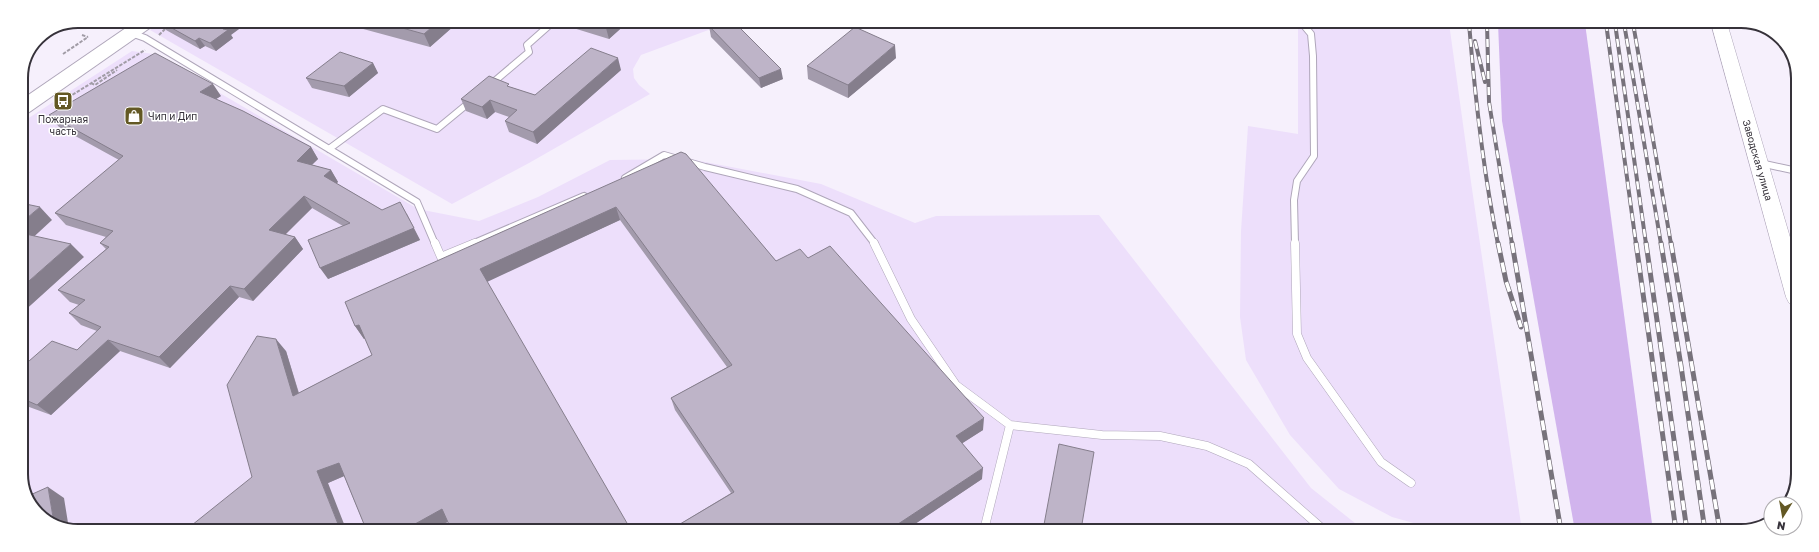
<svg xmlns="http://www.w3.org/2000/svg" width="1819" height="552" font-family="'Golos Text',sans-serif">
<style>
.built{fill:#eddffb}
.green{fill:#d1b4ed}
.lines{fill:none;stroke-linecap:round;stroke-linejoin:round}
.lane-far1-casing{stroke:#afa6ba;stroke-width:8}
.lane-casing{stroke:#afa6ba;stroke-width:9}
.secondary-casing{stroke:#afa6ba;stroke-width:1}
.primary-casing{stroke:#afa6ba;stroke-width:2}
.path{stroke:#a19ca6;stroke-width:2;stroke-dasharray:3.5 1.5;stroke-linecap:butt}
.lane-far1{stroke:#fff;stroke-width:6}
.lane{stroke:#fff;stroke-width:8}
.secondary{fill:#fff;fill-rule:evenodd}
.primary{fill:#fff;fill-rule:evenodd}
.rail-far1-casing{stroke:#77727b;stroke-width:4}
.rail-casing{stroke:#77727b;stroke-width:5}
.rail-far1{stroke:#fff;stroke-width:2.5;stroke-dasharray:8;stroke-linecap:butt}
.rail{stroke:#fff;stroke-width:3.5;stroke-dasharray:10;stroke-linecap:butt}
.wall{fill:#a39bac}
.shaded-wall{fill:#857e8c}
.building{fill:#beb4c8;stroke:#857e8c}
.labels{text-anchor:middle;stroke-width:3;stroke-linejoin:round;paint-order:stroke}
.poi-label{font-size:10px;fill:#36323a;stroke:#fff;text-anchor:start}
.street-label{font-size:10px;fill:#36323a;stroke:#fff}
.rim{fill:none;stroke:#36323a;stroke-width:2}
</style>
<rect width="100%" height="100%" fill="#f6f0fc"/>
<path class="built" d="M 163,21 L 730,22 L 641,55 L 633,69 L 634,78 L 639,85 L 650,94 L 529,163 L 452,204 L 150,30 Z
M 1298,22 L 1449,23 L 1471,182 L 1522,531 L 1442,531 L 1392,517 L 1339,489 L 1290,435 L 1246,360 L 1240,317 L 1241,231 L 1248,126 L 1298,134 Z
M 132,51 L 153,54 L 418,209 L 479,221 L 538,197 L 610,160 L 689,159 L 821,184 L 915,223 L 936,216 L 1099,215 L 1311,488 L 1365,531 L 63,529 L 33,509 L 21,478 L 21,123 Z"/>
<path class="green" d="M 1498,23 L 1585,23 L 1653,531 L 1575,531 L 1502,121 Z"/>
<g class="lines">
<defs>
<path id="lane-far1" d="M 131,33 L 145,38 L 417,202 L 435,244
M 490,85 L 529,52 L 527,45 L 553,22
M 329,149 L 383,109 L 437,129 L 471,101
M 1760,163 L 1797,171
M 625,178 L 664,155 L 705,167 L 797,189 L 851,213 L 875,244
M 1783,242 L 1791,244
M 472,244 L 584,196
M 1295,244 L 1294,200 L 1297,181 L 1314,156 L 1313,56 L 1311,34 L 1301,22"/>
<path id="lane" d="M 435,243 L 441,257 L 475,243
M 874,243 L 911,319 L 956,385 L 1010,425 L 984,530
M 1295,243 L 1297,334 L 1307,358 L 1381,462 L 1411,483
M 1786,243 L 1797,245
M 1010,425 L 1102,435 L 1160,436 L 1207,446 L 1249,464 L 1325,531"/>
<path id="secondary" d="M 1711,23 L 1727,23 L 1797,261 L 1797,305 L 1789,303 L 1786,297 Z"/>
<path id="primary" d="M 136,21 L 157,21 L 154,25 L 28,113 L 21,115 L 21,100 Z"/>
</defs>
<use href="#lane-far1" class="lane-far1-casing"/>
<use href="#lane" class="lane-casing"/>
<use href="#secondary" class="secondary-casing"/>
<use href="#primary" class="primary-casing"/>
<path class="path" d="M 82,35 L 88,37
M 159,35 L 167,27
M 63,54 L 88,37
M 91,83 L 95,85 L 117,70
M 64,100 L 145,50
M 21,126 L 27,122"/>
<use href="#lane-far1" class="lane-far1"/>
<use href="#lane" class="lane"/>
<use href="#secondary" class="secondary"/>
<use href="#primary" class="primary"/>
<defs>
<path id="rail-far1" d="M 1469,23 C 1475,97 1483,171 1498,244
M 1487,23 L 1489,102 L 1512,244
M 1606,23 L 1636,244
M 1615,23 L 1646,244
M 1624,23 L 1661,244
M 1633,23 L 1671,244
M 1475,41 L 1485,82"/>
<path id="rail" d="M 1498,243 L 1506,281 L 1521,327
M 1512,243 L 1561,531
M 1636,243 L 1676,531
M 1646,243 L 1687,531
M 1661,243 L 1681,366 L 1705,531
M 1671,243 L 1720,531"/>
</defs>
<use href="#rail-far1" class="rail-far1-casing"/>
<use href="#rail" class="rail-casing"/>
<use href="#rail-far1" class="rail-far1"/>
<use href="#rail" class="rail"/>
</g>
<path class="wall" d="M 263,21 L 292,21 L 284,27 Z
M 340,21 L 453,21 L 455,25 L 430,47 L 341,23 Z
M 161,22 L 231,35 L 233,38 L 216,51 L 205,46 L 200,49 L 166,30 Z
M 557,22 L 628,22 L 609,39 L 557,23 Z
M 709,26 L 783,79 L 761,88 L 711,37 Z
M 896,58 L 848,98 L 808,79 L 807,66 Z
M 373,63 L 378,73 L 349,97 L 312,88 L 306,78 Z
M 621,70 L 537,144 L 509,132 L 505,121 L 509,117 L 495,112 L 487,119 L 466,111 L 461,99 L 510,87 L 535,95 Z
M 221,96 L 216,99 L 311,147 L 318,159 L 312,165 L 331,170 L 338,182 L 336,183 L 382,210 L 407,214 L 420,240 L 328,279 L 343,226 L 312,208 L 285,234 L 295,237 L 303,249 L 253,301 L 239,297 L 170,368 L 120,351 L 51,415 L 21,404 L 21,368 L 77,350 L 97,331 L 81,325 L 69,313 L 79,305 L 70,302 L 58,290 L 106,249 L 100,243 L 106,237 L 66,225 L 55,213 L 119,160 L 59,127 L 49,115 Z
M 681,152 L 776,261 L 808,258 L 983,430 L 962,443 L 982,479 L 906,530 L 670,530 L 731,493 L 675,410 L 671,398 L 727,367 L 620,220 L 487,281 L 448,522 L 434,529 L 366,529 L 344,476 L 328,483 L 252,477 L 286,351 L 299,393 L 372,355 L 365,338 L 364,339 L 355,326 Z"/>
<path class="shaded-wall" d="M 234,21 L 250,21 L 231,35 L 233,38 L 216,51 L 210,43 L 223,29 Z
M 281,21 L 292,21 L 284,27 Z
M 439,21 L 453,21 L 455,25 L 430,47 L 424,34 Z
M 613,22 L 628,22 L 609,39 L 606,28 Z
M 199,38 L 205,46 L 200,49 L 195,41 Z
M 895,45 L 896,58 L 848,98 L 848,85 Z
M 618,58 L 621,70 L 537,144 L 533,132 Z
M 373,63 L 378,73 L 349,97 L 344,86 Z
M 781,69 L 783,79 L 761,88 L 759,78 Z
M 213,84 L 221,96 L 208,104 L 200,92 Z
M 490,100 L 495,112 L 487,119 L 482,107 Z
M 21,141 L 29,150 L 21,156 Z
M 311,147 L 318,159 L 304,172 L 297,161 Z
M 331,170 L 338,182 L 332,188 L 324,176 Z
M 304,196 L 312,208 L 278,242 L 269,230 Z
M 400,202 L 420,240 L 328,279 L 320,268 Z
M 40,207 L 52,220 L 26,244 L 21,239 L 21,223 Z
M 616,207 L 620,220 L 487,282 L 480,269 Z
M 295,237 L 303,249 L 253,301 L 244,289 Z
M 71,244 L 84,257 L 21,314 L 21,288 Z
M 230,286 L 239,297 L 170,368 L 159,357 Z
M 359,325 L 368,337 L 364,339 L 355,326 Z
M 276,339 L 286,351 L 303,408 L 293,396 Z
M 108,340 L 120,351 L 51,415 L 37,405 Z
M 984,418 L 983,430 L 955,448 L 956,436 Z
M 339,463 L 349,474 L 328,483 L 346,529 L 340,529 L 317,471 Z
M 983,468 L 982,479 L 906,530 L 889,530 Z
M 48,487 L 64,498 L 69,529 L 63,529 L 54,523 Z
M 442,509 L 451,520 L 434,529 L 406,529 Z"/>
<path class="building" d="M 162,21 L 234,21 L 223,29 L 228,30 L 210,43 L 199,38 L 195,41 L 161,22 Z
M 377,21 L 439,21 L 424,34 Z
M 585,22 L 613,22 L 606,28 Z
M 721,22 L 734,22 L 781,69 L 759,78 L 709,26 Z
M 855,27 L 895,45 L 848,85 L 807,66 Z
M 591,48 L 618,58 L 533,132 L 505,121 L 517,110 L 490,100 L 482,107 L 461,99 L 489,76 L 509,84 L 507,86 L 535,95 Z
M 340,52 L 373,63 L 344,86 L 306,78 Z
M 155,53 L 213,84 L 200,92 L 243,111 L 311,147 L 297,161 L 331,170 L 324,176 L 382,210 L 400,202 L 414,228 L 320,268 L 308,240 L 350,223 L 304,196 L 269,230 L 295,237 L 244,289 L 230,286 L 159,357 L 108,340 L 37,405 L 21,398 L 21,368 L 52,341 L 77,350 L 101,327 L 69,313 L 85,300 L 58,290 L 109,247 L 100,243 L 113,231 L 55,213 L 123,156 L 49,115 Z
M 681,152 L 686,154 L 776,261 L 800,249 L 808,258 L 830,246 L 984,418 L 956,436 L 983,468 L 889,530 L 670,530 L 734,492 L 671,398 L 732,365 L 616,207 L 480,269 L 631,530 L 451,529 L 442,509 L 406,529 L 366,529 L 339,463 L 317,471 L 340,529 L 187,529 L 252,477 L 227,385 L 257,336 L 276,339 L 293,396 L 372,355 L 359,325 L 355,326 L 345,302 Z
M 21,203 L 40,207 L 21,223 Z
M 21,233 L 71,244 L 21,288 Z
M 1059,444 L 1094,452 L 1081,530 L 1043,530 Z
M 48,487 L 54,523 L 33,509 L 28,496 Z"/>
<defs>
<symbol id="bus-square" viewBox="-11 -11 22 22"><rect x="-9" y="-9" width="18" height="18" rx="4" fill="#635824" stroke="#fff"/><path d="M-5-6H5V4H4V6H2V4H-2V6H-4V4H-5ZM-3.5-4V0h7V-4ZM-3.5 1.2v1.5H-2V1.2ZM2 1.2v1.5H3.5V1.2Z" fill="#fff"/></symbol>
<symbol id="shop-square" viewBox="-11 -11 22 22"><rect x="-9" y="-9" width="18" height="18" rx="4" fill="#635824" stroke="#fff"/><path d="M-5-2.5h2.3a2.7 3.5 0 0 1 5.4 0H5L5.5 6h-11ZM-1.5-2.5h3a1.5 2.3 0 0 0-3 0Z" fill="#fff"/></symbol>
</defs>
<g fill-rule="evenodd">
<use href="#bus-square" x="52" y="90" width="22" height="22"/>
<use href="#shop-square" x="123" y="105" width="22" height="22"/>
</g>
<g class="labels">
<g class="poi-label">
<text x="148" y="120">Чип и Дип</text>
<text x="63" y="123" text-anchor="middle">Пожарная<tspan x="63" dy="12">часть</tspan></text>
</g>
<g class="street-label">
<text transform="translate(1758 160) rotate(74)" y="4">Заводская улица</text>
</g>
</g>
<path d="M0 0H1819V552H0ZM78 28H1741A50 50 0 0 1 1791 78V474A50 50 0 0 1 1741 524H78A50 50 0 0 1 28 474V78A50 50 0 0 1 78 28Z" fill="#fff" fill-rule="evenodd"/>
<path class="rim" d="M78 28H1741A50 50 0 0 1 1791 78V474A50 50 0 0 1 1741 524H78A50 50 0 0 1 28 474V78A50 50 0 0 1 78 28Z"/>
<g transform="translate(1783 516) rotate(191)"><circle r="19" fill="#ffffff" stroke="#afadb0"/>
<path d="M0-3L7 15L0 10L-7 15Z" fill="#635824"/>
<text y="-6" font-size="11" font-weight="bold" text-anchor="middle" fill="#36323a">N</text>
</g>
</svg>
